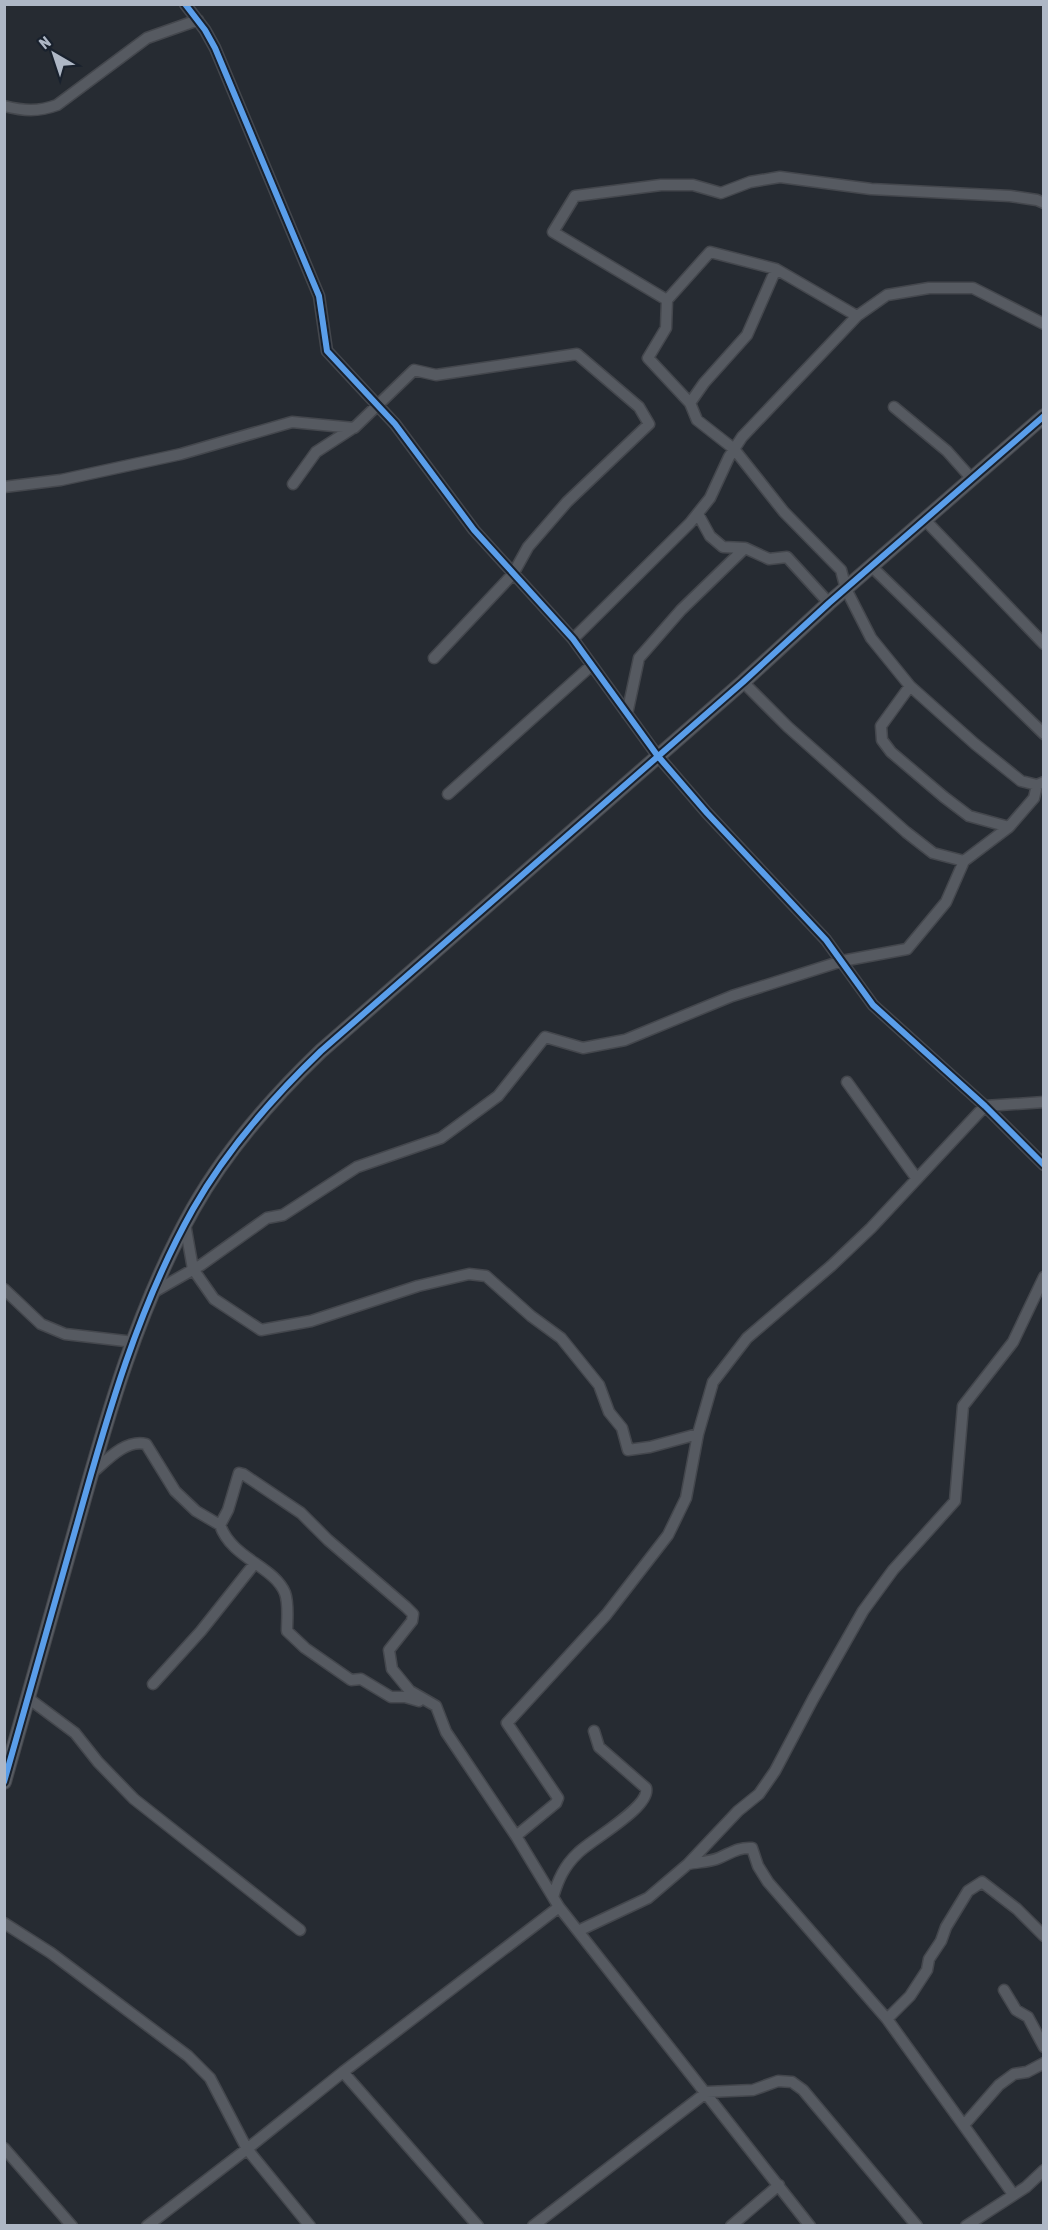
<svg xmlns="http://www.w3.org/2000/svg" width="1048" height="2230" font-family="'Asap Condensed',sans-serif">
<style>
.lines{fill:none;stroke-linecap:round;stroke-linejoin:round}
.minor-casing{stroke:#44474d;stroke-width:13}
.tertiary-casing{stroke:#44474d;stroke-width:16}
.minor{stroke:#565a61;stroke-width:10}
.tertiary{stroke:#565a61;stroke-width:14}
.cycleway-casing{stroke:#19212d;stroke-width:10}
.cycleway{stroke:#5a9eea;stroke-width:6}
</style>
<rect width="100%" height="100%" fill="#262b32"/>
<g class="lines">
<defs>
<path id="minor" d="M 185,4 L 205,30 L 215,48 L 319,296 L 327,351 L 395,424 L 474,530 L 573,639 L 657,755 L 707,813 L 826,940 L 873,1005 L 985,1106 L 1044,1165
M 4,106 C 24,111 38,112 57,105 L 147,38 L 198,20
M 776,269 L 747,335 L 704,383 L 690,403 L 697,420 L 734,449 L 784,512 L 841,570 L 846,589 L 871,638 L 910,686 L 975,744 L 1021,781 L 1037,785 L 1044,782
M 667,300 L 553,232 L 575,196 L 661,185 L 693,185 L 721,193 L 750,182 L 780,177 L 871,189 L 1010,196 L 1037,200 L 1044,203
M 690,403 L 648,358 L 666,328 L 667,300 L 710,252 L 776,269 L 857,316 L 887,295 L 929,288 L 973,288 L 1044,324
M 894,407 L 947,451 L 972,479
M 293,484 L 316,452 L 353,428
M 4,487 L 61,480 L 181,454 L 292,422 L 354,428 L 414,370 L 436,375 L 577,354 L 639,407 L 649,424 L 567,502 L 528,547 L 513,574 L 434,658
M 698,514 L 710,536 L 723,547 L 745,548 L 769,559 L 787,557 L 829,603
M 925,520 L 1044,644
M 872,567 L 1044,734
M 573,639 L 690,523 L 710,498 L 729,457 L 742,437 L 857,316
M 743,682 L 788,727 L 906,832 L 933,853 L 964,861 L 1009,827
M 910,686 L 881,726 L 882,740 L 891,752 L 944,797 L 969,816 L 1009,827 L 1034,798 L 1037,785
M 627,714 L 639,658 L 681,610 L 745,548
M 448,794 L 592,665
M 847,1082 L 917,1179
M 185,1224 L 193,1269 L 214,1299 L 261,1330 L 311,1321 L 418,1286 L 469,1274 L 486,1276 L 531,1316 L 561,1338 L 599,1385 L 609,1412 L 622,1428 L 628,1450 L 650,1447 L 698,1434
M 4,1289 L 41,1324 L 65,1334 L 134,1342
M 152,1293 L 201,1265 L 267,1218 L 283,1215 L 357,1167 L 441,1138 L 498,1096 L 545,1037 L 583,1048 L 625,1040 L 732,996 L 842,961 L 907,949 L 946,902 L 964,861
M 91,1474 C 106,1461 125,1439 146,1444 L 175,1491 L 196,1511 L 220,1525 L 228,1510 L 239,1473 L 243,1474 L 301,1513 L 328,1540 L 406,1607 L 413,1614 L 412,1621 L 389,1650 L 392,1669 L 410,1691 L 436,1706 L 446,1732 L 516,1836 L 559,1907
M 220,1525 C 232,1559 274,1566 285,1593 C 289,1604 287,1619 287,1631 L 305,1648 L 351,1680 L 361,1679 L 391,1697 L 405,1697 L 419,1701
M 153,1684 L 201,1631 L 255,1563
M 28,1698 L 75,1733 L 98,1762 L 134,1799 L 300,1930
M 516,1836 L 556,1803 L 558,1798 L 507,1723 L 606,1615 L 668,1535 L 686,1498 L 698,1434 L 713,1382 L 747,1338 L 831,1266 L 871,1228 L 985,1106 L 1044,1102
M 688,1864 C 698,1862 710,1862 719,1858 C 731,1853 738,1847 752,1848 L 758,1866 L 768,1882 L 887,2019 L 1013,2194
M 553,1897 C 558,1880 564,1866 578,1853 C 592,1839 651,1807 646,1788 L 599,1747 L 594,1731
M 4,1923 L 51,1953 L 188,2056 L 210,2078 L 247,2149 L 310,2226
M 578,1931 L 648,1898 L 688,1864 L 738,1811 L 759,1794 L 775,1771 L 813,1699 L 863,1611 L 893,1570 L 955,1501 L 963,1406 L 1013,1342 L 1044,1277
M 1004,1990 L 1016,2010 L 1028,2017 L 1044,2047
M 887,2019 L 910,1996 L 927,1970 L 929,1959 L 941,1941 L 946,1927 L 968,1891 L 982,1882 L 1017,1909 L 1044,1936
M 343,2072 L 478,2226
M 964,2125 L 999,2085 L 1014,2074 L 1027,2072 L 1044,2063
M 4,2148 L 72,2226
M 147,2226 L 247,2149 L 343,2072 L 559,1907 L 810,2226
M 533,2226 L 707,2092 L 753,2090 L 778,2081 L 792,2082 L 803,2090 L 917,2226
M 731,2226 L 779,2185
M 966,2226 L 1026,2187 L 1044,2170"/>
<path id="tertiary" d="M 4,1782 C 29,1696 53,1610 77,1524 C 107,1416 138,1307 193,1209 C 227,1149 272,1098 321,1051 L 743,682 L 829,603 L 1044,416"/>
</defs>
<use href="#minor" class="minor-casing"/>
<use href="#tertiary" class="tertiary-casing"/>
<use href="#minor" class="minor"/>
<use href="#tertiary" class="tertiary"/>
<defs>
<path id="cycleway" d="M 185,4 L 205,30 L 215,48 L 319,296 L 327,351 L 395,424 L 474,530 L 573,639 L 657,755 L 707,813 L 826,940 L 873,1005 L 985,1106 L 1044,1165
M 4,1782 C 29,1696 53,1610 77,1524 C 107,1416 138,1307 193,1209 C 227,1149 272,1098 321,1051 L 743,682 L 829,603 L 1044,416"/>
</defs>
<use href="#cycleway" class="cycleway-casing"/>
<use href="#cycleway" class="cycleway"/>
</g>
<rect width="1048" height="2230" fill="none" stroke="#aeb7c5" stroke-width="12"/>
<g transform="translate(54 54) rotate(321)" stroke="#19212d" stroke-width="4.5" paint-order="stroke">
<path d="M0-4.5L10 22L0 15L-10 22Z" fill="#aeb7c5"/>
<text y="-9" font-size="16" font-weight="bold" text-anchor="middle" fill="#aeb7c5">N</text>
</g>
</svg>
